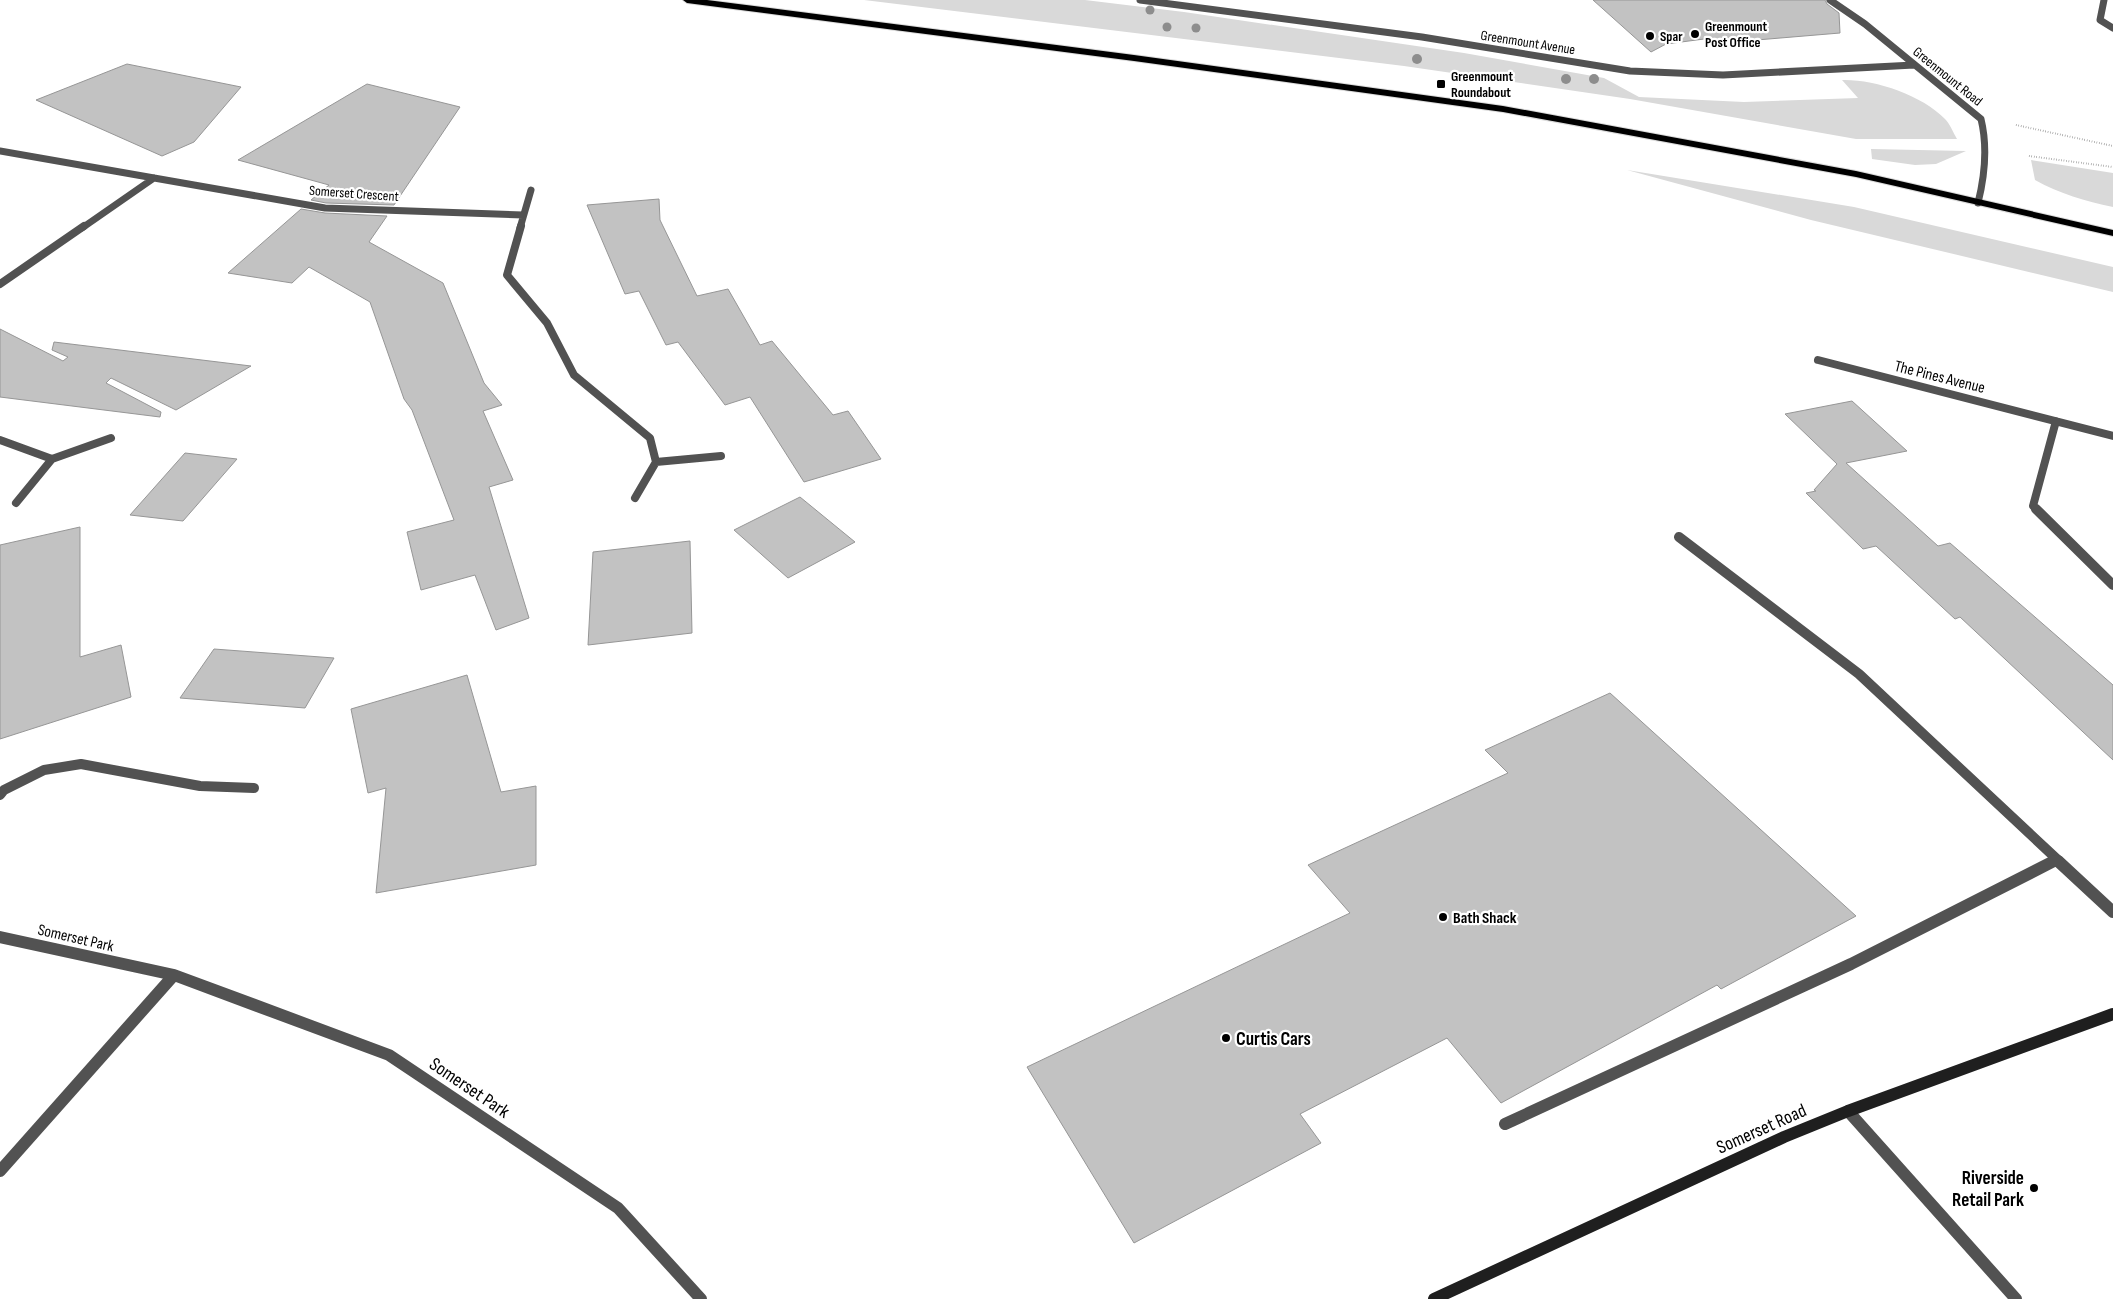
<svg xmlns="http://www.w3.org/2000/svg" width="2113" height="1299" font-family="'Sofia Sans Condensed',sans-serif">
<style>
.green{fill:#d9d9d9}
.building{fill:#c2c2c2;stroke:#969696}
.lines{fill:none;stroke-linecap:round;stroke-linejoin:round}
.highway-casing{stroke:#dbdbdb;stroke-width:2}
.path{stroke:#747474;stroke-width:2;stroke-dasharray:0.5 2;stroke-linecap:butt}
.lane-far1{stroke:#525252;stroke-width:10}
.lane{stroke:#525252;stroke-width:12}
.street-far3{stroke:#525252;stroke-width:7}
.street-far2{stroke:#525252;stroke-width:8}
.street-far1{stroke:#525252;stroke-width:10}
.street{stroke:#525252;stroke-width:12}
.secondary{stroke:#1f1f1f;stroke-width:12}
.highway{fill:#000;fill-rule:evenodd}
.tree{fill:#8d8d8d}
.poi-dot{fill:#000;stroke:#fff;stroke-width:2}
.labels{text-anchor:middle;stroke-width:4.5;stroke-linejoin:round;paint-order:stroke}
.far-poi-label{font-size:14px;font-weight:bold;fill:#000;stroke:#fff;text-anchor:start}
.far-street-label{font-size:14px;fill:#000;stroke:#fff}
.street-label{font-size:16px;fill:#000;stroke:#fff}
.poi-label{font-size:16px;font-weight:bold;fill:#000;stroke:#fff;text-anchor:start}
.near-poi-label{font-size:19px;font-weight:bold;fill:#000;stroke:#fff;text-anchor:start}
.near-street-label{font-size:19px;fill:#000;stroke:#fff}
</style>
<rect width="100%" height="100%" fill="#fff"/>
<path class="green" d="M 864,0 L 1085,0 L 1184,12 L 1464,53 L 1604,78 L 1639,97 L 1744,102 L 1858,98 L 1842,80 C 1874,79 1922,95 1945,119 C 1950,124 1953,132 1957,139 L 1856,139 L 1630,99 L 1404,66 Z
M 1871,149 L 1966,151 L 1936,164 L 1915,165 L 1872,159 Z
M 2031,160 L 2113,173 L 2113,207 C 2085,201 2060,194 2035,180 Z
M 1627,170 L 1854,207 L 2113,267 L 2113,292 L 1811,220 Z"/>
<path class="building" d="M 1593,0 L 1825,0 L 1827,4 L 1839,13 L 1840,33 L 1709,44 L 1704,39 L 1666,44 L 1651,52 Z
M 127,64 L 241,87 L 194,142 L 162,156 L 36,100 Z
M 367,84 L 460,107 L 394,205 L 326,203 L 311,200 L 329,185 L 238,160 Z
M 659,199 L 660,220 L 697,296 L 728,289 L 760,345 L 772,341 L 833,415 L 848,411 L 881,459 L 804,482 L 750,397 L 725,405 L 678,342 L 666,345 L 639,291 L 625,294 L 587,205 Z
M 301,209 L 325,213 L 387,216 L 369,242 L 443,283 L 484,383 L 502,405 L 483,411 L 513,480 L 489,487 L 529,618 L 496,630 L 475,575 L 421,590 L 407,532 L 454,520 L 412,410 L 404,399 L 370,302 L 309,267 L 292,283 L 228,273 Z
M 0,329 L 63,361 L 68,357 L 52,350 L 54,342 L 251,366 L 176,410 L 111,378 L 106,383 L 161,412 L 160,417 L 0,397 Z
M 1852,401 L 1907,451 L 1846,463 L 1938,546 L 1950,543 L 2113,685 L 2113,760 L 1960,617 L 1955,619 L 1876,546 L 1863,549 L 1806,493 L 1816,491 L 1814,490 L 1837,464 L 1785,414 Z
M 185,453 L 237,459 L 183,521 L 130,515 Z
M 800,497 L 855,542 L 788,578 L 734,530 Z
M 80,527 L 80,657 L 121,645 L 131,697 L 0,739 L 0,545 Z
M 690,541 L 692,633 L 588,645 L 593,552 Z
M 214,649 L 334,658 L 305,708 L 180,698 Z
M 467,675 L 501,792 L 536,786 L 536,865 L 376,893 L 386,788 L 368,793 L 351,709 Z
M 1610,693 L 1856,916 L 1721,989 L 1717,985 L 1501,1103 L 1447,1038 L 1300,1114 L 1321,1143 L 1134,1243 L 1027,1067 L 1350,913 L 1308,865 L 1508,773 L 1485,750 Z"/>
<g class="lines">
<defs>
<path id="highway" d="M 683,0 L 707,0 L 1134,55 L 1503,106 L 1856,171 L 2113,230 L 2113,236 L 1856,177 L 1503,112 L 1134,61 L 687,3 Z"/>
</defs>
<use href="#highway" class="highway-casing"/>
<path class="path" d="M 2016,125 L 2113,146
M 2029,156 L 2113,167"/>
<path class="lane-far1" d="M 1679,537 L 1859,674 L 2060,862
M 0,795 L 4,790 L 44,770 L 81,764 L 200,786 L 254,788
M 2051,862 L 2057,859"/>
<path class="lane" d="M 2058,861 L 2113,912
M 1505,1124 L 1851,964 L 2054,861"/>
<path class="street-far3" d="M 1140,0 L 1422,37 L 1630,71 L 1723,75 L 1914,65
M 1830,0 L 1865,24 L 1981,119 C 1988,148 1985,175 1978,203
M 2104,0 L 2100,20 L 2113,28
M 0,151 L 325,208 L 523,215
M 82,228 L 154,178
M 520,228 L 531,190"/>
<path class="street-far2" d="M 521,226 L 507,275 L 547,323 L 574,375 L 650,438 L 656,462 L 635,498
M 0,284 L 84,226
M 1818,360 L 2113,436
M 0,440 L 52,459
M 656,462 L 721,456
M 16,503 L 52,459 L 111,438
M 2037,510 L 2033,506 L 2056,421"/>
<path class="street-far1" d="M 2036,509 L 2113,585"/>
<path class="street" d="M 0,937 L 174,975 L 389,1055 L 618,1208 L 701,1299
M 1848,1111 L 2016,1299
M 0,1171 L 174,975"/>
<path class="secondary" d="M 1434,1299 L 1784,1137 L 1848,1111 L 2113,1014"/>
<use href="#highway" class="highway"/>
</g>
<g class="tree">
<circle cx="1150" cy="10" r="4.5"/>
<circle cx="1167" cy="27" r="4.5"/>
<circle cx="1196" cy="28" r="4.5"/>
<circle cx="1417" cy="59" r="5"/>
<circle cx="1566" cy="79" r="5"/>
<circle cx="1594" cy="79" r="5"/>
</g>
<g class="poi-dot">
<circle cx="1695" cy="34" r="5"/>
<circle cx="1650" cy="36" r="5"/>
<rect x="1436" y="79" width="10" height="10" rx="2.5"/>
<circle cx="1443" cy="917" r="5"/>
<circle cx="1226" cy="1038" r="5"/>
<circle cx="2034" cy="1188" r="5"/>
</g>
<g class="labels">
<g class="far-poi-label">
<text x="1705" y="31">Greenmount<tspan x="1705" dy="16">Post Office</tspan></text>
<text x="1660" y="41">Spar</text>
<text x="1451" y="81">Greenmount<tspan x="1451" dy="16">Roundabout</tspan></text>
</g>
<g class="far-street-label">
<text transform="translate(1528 42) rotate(9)" y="5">Greenmount Avenue</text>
<text transform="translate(1948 76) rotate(39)" y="5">Greenmount Road</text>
<text transform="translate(354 193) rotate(4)" y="5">Somerset Crescent</text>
</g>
<g class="street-label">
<text transform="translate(1940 376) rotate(14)" y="6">The Pines Avenue</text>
<text transform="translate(76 937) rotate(13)" y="6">Somerset Park</text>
</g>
<g class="poi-label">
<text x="1453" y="923">Bath Shack</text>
</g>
<g class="near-poi-label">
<text x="1236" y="1045">Curtis Cars</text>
<text x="2024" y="1184" text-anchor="end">Riverside<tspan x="2024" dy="22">Retail Park</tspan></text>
</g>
<g class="near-street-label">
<text transform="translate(470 1087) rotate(34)" y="7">Somerset Park</text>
<text transform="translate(1761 1128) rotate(-24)" y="7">Somerset Road</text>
</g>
</g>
</svg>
